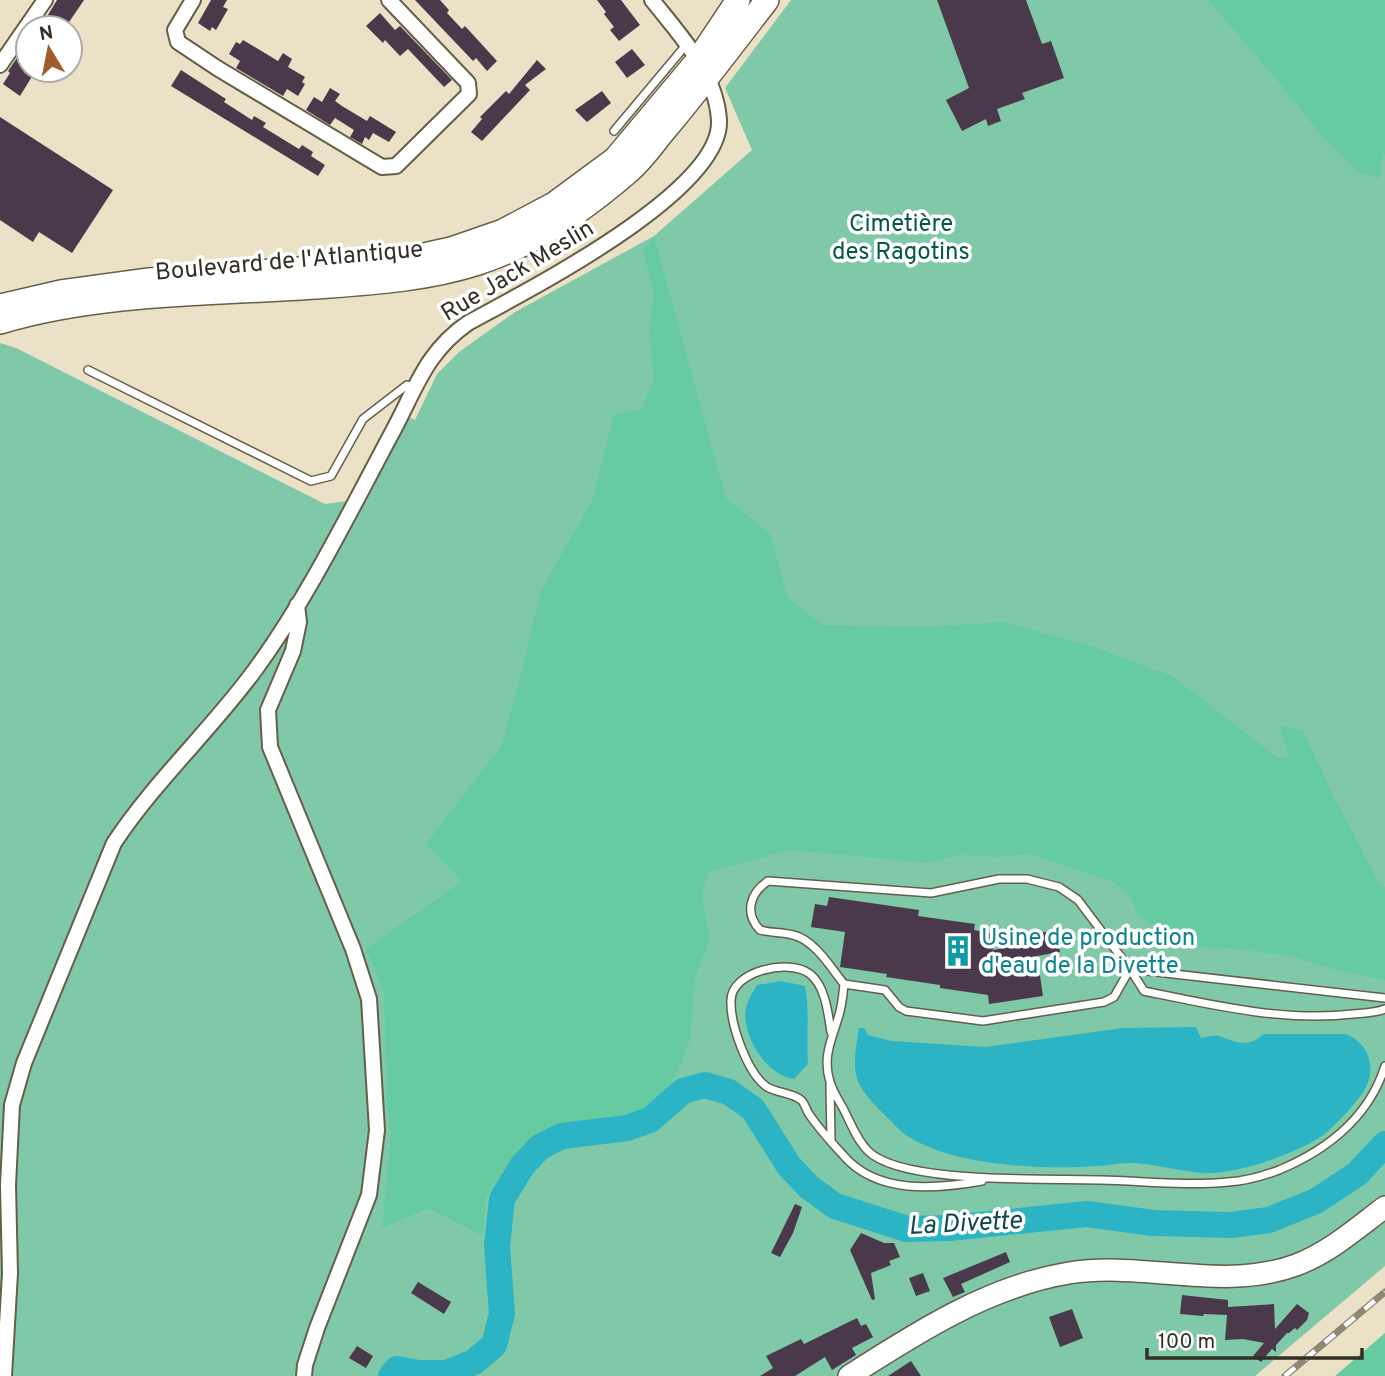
<svg xmlns="http://www.w3.org/2000/svg" width="1385" height="1376" font-family="Overpass,sans-serif">
<style>
.green{fill:#7fc9a9}
.forest{fill:#67cba2}
.water{fill:#2cb4c5}
.lines{fill:none;stroke-linecap:round;stroke-linejoin:round}
.river{stroke:#2cb4c5;stroke-width:26}
.building{fill:#4a394a}
.lane-casing{stroke:#665e47;stroke-width:10}
.street-casing{stroke:#665e47;stroke-width:18}
.secondary-casing{stroke:#665e47;stroke-width:24}
.primary-casing{stroke:#665e47;stroke-width:26}
.lane{stroke:#fff;stroke-width:7}
.street{stroke:#fff;stroke-width:14}
.secondary{stroke:#fff;stroke-width:21}
.primary{stroke:#fff;stroke-width:23}
.rail-casing{stroke:#8d8775;stroke-width:7}
.rail{stroke:#fff;stroke-width:4.5;stroke-dasharray:13;stroke-linecap:butt}
.labels{text-anchor:middle;stroke-width:7;stroke-linejoin:round;paint-order:stroke}
.park-label{font-size:24px;fill:#055a3f;stroke:#fff}
.street-label{font-size:24px;fill:#322f25;stroke:#fff}
.culture-label{font-size:24px;fill:#0d838f;stroke:#fff;text-anchor:start}
.water-label{font-size:26px;font-style:italic;fill:#0f474f;stroke:#fff}
</style>
<rect width="100%" height="100%" fill="#eae1c7"/>
<path class="green" d="M 791,0 L 1385,0 L 1385,1266 L 1255,1376 L 0,1376 L 0,343 L 16,348 L 325,504 L 347,501 L 394,410 L 415,420 L 437,374 L 459,352 L 515,312 L 654,236 L 752,150 L 725,88 Z"/>
<path class="forest" d="M 1208,0 L 1385,0 L 1385,155 L 1383,155 L 1380,179 L 1359,172 L 1320,134 L 1277,80 Z
M 654,236 L 726,498 L 770,534 L 788,598 L 823,625 L 922,627 L 1003,622 L 1091,646 L 1172,676 L 1278,758 L 1289,757 L 1279,725 L 1303,731 L 1335,799 L 1380,885 L 1385,887 L 1385,980 L 1324,967 L 1291,956 L 1227,948 L 1212,949 L 1161,934 L 1138,914 L 1129,895 L 1113,882 L 1030,854 L 997,857 L 961,855 L 928,863 L 790,850 L 709,872 L 702,896 L 710,938 L 695,978 L 690,1040 L 676,1077 L 647,1112 L 540,1132 L 512,1157 L 486,1197 L 483,1236 L 428,1208 L 382,1228 L 391,1132 L 387,1104 L 384,992 L 366,949 L 462,881 L 426,844 L 501,746 L 519,682 L 541,590 L 592,501 L 614,414 L 641,410 L 654,378 L 649,332 L 654,292 L 643,252 Z
M 1385,1333 L 1385,1376 L 1335,1376 Z"/>
<path class="water" d="M 781,981 L 805,986 C 810,1012 806,1037 808,1064 L 794,1079 C 767,1075 747,1043 745,1016 C 745,1004 751,995 757,985 Z
M 1196,1027 L 1201,1038 C 1206,1037 1214,1035 1219,1036 C 1238,1043 1247,1048 1264,1034 L 1345,1034 C 1366,1041 1376,1063 1367,1085 C 1361,1099 1338,1122 1326,1133 C 1316,1141 1300,1148 1289,1153 C 1265,1163 1227,1175 1202,1173 C 1177,1171 1153,1163 1128,1163 C 1118,1163 1107,1166 1097,1166 C 1043,1170 951,1166 906,1135 C 899,1130 893,1123 887,1117 C 852,1083 851,1076 859,1028 L 864,1028 L 868,1035 L 891,1041 L 985,1047 L 1123,1028 Z"/>
<g class="lines">
<path class="river" d="M 391,1376 L 397,1369 L 419,1373 L 446,1373 L 474,1362 L 494,1345 L 502,1314 L 497,1246 L 502,1199 L 522,1166 L 540,1147 L 562,1136 L 627,1128 L 650,1120 L 683,1091 L 705,1085 L 729,1092 L 753,1109 L 789,1166 L 809,1187 L 835,1206 L 907,1229 L 949,1228 L 1087,1214 L 1153,1223 L 1231,1225 L 1269,1220 L 1316,1201 L 1357,1174 L 1385,1144"/>
</g>
<path class="building" d="M 57,0 L 84,0 L 65,28 L 40,28 Z
M 211,0 L 227,0 L 223,7 L 228,9 L 216,30 L 212,27 L 210,31 L 198,23 Z
M 415,0 L 440,0 L 449,10 L 447,13 L 462,29 L 465,26 L 497,61 L 487,71 L 476,58 L 473,61 Z
M 597,0 L 621,0 L 640,25 L 619,41 L 610,30 L 614,27 L 604,14 L 606,12 Z
M 937,0 L 1026,0 L 1042,44 L 1051,41 L 1064,78 L 1022,93 L 1025,99 L 997,109 L 1001,121 L 988,126 L 986,119 L 962,131 L 946,100 L 969,88 Z
M 380,13 L 395,30 L 400,26 L 452,80 L 444,87 L 408,49 L 400,56 L 385,40 L 383,43 L 366,26 Z
M 243,40 L 278,61 L 283,53 L 292,59 L 288,67 L 305,77 L 302,82 L 305,84 L 298,96 L 287,89 L 283,96 L 236,68 L 240,61 L 229,54 L 236,42 L 240,44 Z
M 28,42 L 28,70 L 36,70 L 20,96 L 3,84 L 10,73 L 8,71 Z
M 632,49 L 645,65 L 627,78 L 615,62 Z
M 537,60 L 546,69 L 525,85 L 530,90 L 482,141 L 471,132 L 482,119 L 480,117 L 506,91 L 509,94 Z
M 181,70 L 226,99 L 224,102 L 252,120 L 254,116 L 266,123 L 263,127 L 299,149 L 302,145 L 313,152 L 311,156 L 325,165 L 318,176 L 171,86 Z
M 330,88 L 340,94 L 335,101 L 342,106 L 367,121 L 370,116 L 396,132 L 389,142 L 373,133 L 369,140 L 365,137 L 362,144 L 350,137 L 354,130 L 335,118 L 330,125 L 306,110 L 314,97 L 322,102 Z
M 602,91 L 611,103 L 587,122 L 575,110 Z
M 0,117 L 113,190 L 72,253 L 39,232 L 33,242 L 0,220 Z
M 829,897 L 919,910 L 918,916 L 975,924 L 974,930 L 990,933 L 993,950 L 1023,945 L 1022,936 L 1057,930 L 1060,952 L 1037,956 L 1043,996 L 989,1004 L 988,995 L 940,988 L 940,985 L 886,977 L 887,974 L 840,967 L 845,932 L 811,927 L 815,904 L 827,906 Z
M 795,1204 L 802,1207 L 793,1233 L 780,1257 L 771,1253 Z
M 861,1233 L 884,1243 L 894,1243 L 900,1257 L 889,1261 L 891,1265 L 871,1273 L 875,1299 L 872,1300 L 850,1250 Z
M 1006,1252 L 1010,1262 L 961,1284 L 965,1292 L 953,1297 L 943,1278 Z
M 923,1273 L 930,1291 L 916,1296 L 909,1278 Z
M 418,1282 L 451,1302 L 444,1314 L 411,1293 Z
M 1182,1295 L 1228,1300 L 1228,1307 L 1274,1304 L 1275,1329 L 1297,1304 L 1309,1313 L 1307,1320 L 1297,1330 L 1295,1328 L 1289,1333 L 1287,1333 L 1276,1345 L 1276,1352 L 1272,1349 L 1261,1362 L 1253,1356 L 1264,1343 L 1243,1339 L 1225,1340 L 1227,1315 L 1204,1314 L 1203,1316 L 1180,1314 Z
M 1072,1309 L 1083,1338 L 1060,1347 L 1049,1317 Z
M 857,1318 L 861,1326 L 866,1324 L 873,1337 L 852,1348 L 856,1355 L 832,1370 L 825,1357 L 795,1376 L 760,1376 L 773,1368 L 766,1356 L 801,1339 L 804,1344 Z
M 357,1346 L 373,1356 L 366,1368 L 349,1358 Z
M 911,1361 L 921,1376 L 888,1376 Z"/>
<g class="lines">
<defs>
<path id="lane" d="M 614,131 L 686,45
M 88,370 L 311,481 L 331,476 L 363,419 L 407,385 L 413,388
M 1130,969 L 1114,997 L 1104,1002 L 983,1021 L 906,1011 L 899,1007 L 885,990 L 844,984 C 831,968 815,940 793,935 C 782,932 771,933 760,930 C 744,913 750,893 768,881 L 931,893 L 999,879 L 1027,879 L 1059,887 L 1078,900 L 1130,969 L 1144,991 C 1212,1005 1284,1022 1353,1014 C 1364,1013 1375,1013 1385,1009
M 1130,969 L 1385,998
M 844,984 C 843,994 842,1006 839,1015 C 832,1039 822,1057 830,1082 C 833,1092 839,1101 844,1110 C 851,1124 857,1140 868,1151 C 902,1185 1052,1178 1101,1180 C 1144,1181 1185,1186 1228,1182 C 1245,1181 1263,1176 1279,1170 C 1327,1150 1369,1117 1385,1066
M 831,1032 C 828,1014 826,987 810,974 C 789,958 732,971 731,1000 C 730,1024 747,1073 767,1087 C 777,1093 793,1093 801,1100 C 805,1103 806,1110 809,1114 C 819,1129 831,1142 843,1155 C 877,1195 936,1189 982,1181
M 830,1085 L 831,1140"/>
<path id="street" d="M 193,0 L 175,30 L 178,42 L 217,68 L 382,167 L 396,166 L 469,94 L 468,83 L 389,0
M 0,65 L 45,0
M 297,605 L 299,622 L 293,651 L 268,710 L 270,747 L 353,949 L 369,999 L 377,1130 L 369,1195 L 317,1328 L 305,1365 L 304,1376
M 4,1376 L 10,1273 L 8,1185 L 12,1105 L 24,1063 L 114,843 C 155,781 211,730 255,670 C 309,596 350,511 393,431 C 416,388 426,352 468,323 C 524,292 723,192 719,120 C 716,73 680,35 652,0"/>
<path id="secondary" d="M 849,1376 C 916,1333 989,1286 1069,1273 C 1145,1261 1223,1292 1296,1265 C 1330,1252 1357,1228 1385,1207"/>
<path id="primary" d="M 0,306 L 61,292 L 149,280 L 392,262 L 451,249 L 503,231 L 554,204 L 615,159 L 698,60 L 738,0
M 0,322 C 101,292 211,294 316,287 C 371,283 425,280 478,263 C 534,245 583,211 627,173 C 643,160 655,141 669,125 C 703,84 735,42 767,0"/>
</defs>
<use href="#lane" class="lane-casing"/>
<use href="#street" class="street-casing"/>
<use href="#secondary" class="secondary-casing"/>
<use href="#primary" class="primary-casing"/>
<use href="#lane" class="lane"/>
<use href="#street" class="street"/>
<use href="#secondary" class="secondary"/>
<use href="#primary" class="primary"/>
<defs>
<path id="rail" d="M 1285,1376 L 1385,1292"/>
</defs>
<use href="#rail" class="rail-casing"/>
<use href="#rail" class="rail"/>
</g>
<defs>
<symbol id="building-bare" viewBox="-9 -9 18 18"><path d="M-4-6H4V6H1V3H-1V6H-4ZM-2.5-4.3h1.7v1.8h-1.7ZM.8-4.3h1.7v1.8H.8ZM-2.5-1h1.7V.8h-1.7ZM.8-1h1.7V.8H.8Z" fill="#0f9aa8" stroke="#fff" stroke-width="2.5" paint-order="stroke"/></symbol>
</defs>
<g fill-rule="evenodd">
<use href="#building-bare" x="936" y="929" width="44" height="44"/>
</g>
<g class="labels">
<g class="park-label">
<text x="901" y="231">Cimetière<tspan x="901" dy="28">des Ragotins</tspan></text>
</g>
<g class="street-label">
<text transform="translate(289 260) rotate(-5)" y="8">Boulevard de l'Atlantique</text>
<text transform="translate(517 270) rotate(-31)" y="8">Rue Jack Meslin</text>
</g>
<g class="culture-label">
<text x="981" y="945">Usine de production<tspan x="981" dy="28">d'eau de la Divette</tspan></text>
</g>
<g class="water-label">
<text transform="translate(965 1222) rotate(-3)" y="9">La Divette</text>
</g>
</g>
<g transform="translate(49 49) rotate(350)"><circle r="33" fill="#ffffff" stroke="#adaca8" stroke-width="2"/>
<path d="M0-5L12 26L0 18L-12 26Z" fill="#a05d2c"/>
<text y="-10" font-size="19" font-weight="bold" text-anchor="middle" fill="#322f25">N</text>
</g>
<path d="M1147 1348v10h215v-10" fill="none" stroke="#322f25" stroke-width="3.5"/>
<text x="1158" y="1348" font-size="21" fill="#322f25" stroke="#ffffff" stroke-width="5" paint-order="stroke">100 m</text>
</svg>
